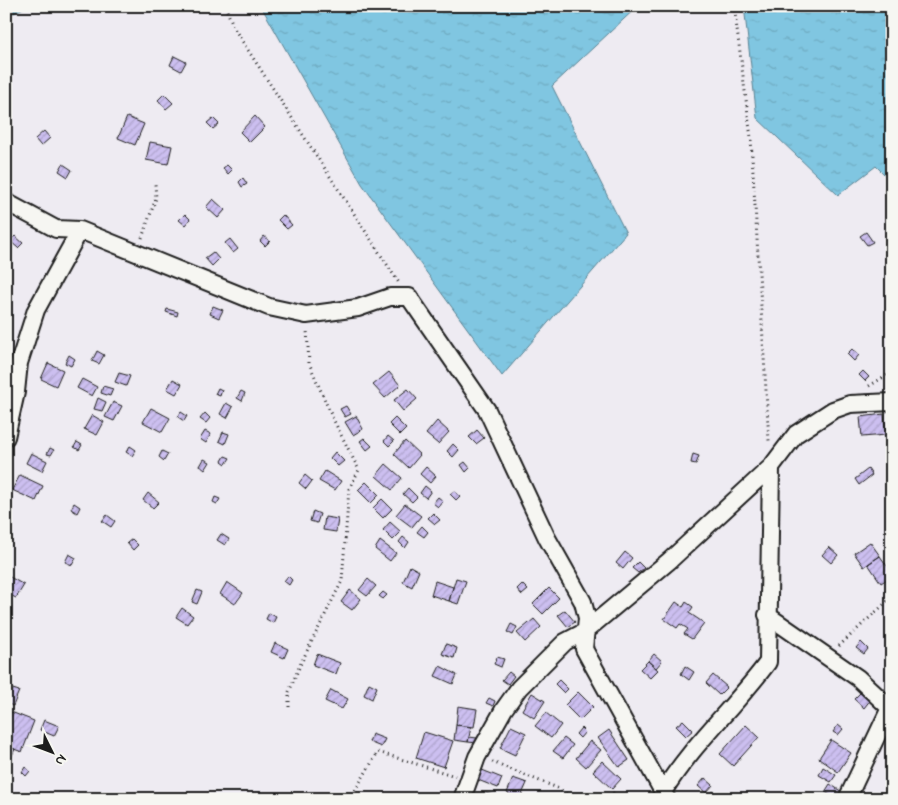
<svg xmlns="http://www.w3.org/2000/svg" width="898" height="805" font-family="'Indie Flower',sans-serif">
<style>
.water{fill:url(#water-ripples);stroke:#588292}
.building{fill:url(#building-hatch);stroke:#1c1c1c}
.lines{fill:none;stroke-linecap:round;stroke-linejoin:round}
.minor-casing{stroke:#1c1c1c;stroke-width:20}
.path{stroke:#1c1c1c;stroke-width:3;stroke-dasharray:1 4;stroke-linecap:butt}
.minor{stroke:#f6f6f2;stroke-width:16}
</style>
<defs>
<pattern id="water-ripples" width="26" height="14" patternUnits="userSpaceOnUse" patternTransform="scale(1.25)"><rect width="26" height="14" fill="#80c6e1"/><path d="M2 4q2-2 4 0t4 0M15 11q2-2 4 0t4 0" fill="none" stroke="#6eaac0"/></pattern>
<pattern id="building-hatch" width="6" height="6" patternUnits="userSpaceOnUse" patternTransform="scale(1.25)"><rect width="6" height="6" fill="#ccbff0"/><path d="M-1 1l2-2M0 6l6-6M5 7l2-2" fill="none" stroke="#afa4cd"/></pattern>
</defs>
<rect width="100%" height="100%" fill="#eeebf2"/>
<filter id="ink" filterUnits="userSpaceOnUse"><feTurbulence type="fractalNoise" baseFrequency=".02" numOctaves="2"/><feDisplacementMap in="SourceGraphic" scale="10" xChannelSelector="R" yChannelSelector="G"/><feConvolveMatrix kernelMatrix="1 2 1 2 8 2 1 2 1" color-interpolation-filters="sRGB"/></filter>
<g filter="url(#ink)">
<path class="water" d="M 6,6 L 27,6 L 6,17 Z
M 261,6 L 638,6 L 552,86 L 626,233 L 502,376 L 362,184 Z
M 744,6 L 892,6 L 892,173 L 887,177 L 876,166 L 838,195 L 757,118 Z"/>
<path class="building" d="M 174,56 L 186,62 L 181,71 L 170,65 Z
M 164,94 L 173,103 L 166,109 L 158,100 Z
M 255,116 L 265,127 L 250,142 L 240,132 Z
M 127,117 L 144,124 L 135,145 L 118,138 Z
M 213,118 L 219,124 L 213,129 L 207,123 Z
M 44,131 L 50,138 L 41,146 L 35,139 Z
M 150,142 L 172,146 L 168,164 L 146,160 Z
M 63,164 L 72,170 L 68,177 L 59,171 Z
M 227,165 L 232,170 L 228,174 L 223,168 Z
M 243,178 L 247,184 L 242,187 L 239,182 Z
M 213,199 L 225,210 L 218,218 L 206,207 Z
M 185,214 L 190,219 L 185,225 L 179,220 Z
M 283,215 L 292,225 L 287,229 L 278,220 Z
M 866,232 L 873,242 L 867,245 L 860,236 Z
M 15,236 L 23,243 L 18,248 L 10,241 Z
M 264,236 L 270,241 L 265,246 L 260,241 Z
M 230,239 L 238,249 L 233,253 L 225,243 Z
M 213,252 L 219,259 L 212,266 L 205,258 Z
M 213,306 L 223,310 L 219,318 L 210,314 Z
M 167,309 L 178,312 L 177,316 L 166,312 Z
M 852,349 L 859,355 L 854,361 L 847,354 Z
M 97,351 L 104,355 L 99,364 L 92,361 Z
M 69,355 L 75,359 L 71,366 L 65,363 Z
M 48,363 L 63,370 L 56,386 L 41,379 Z
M 863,371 L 869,377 L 865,381 L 859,375 Z
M 389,372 L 400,385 L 385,398 L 373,385 Z
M 119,373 L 130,376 L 126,386 L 115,382 Z
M 82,379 L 97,387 L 92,396 L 77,388 Z
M 173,379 L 182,384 L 176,394 L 167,389 Z
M 103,386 L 113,389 L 110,396 L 101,393 Z
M 218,388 L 222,390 L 220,396 L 215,394 Z
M 408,389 L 417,399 L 403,411 L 394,400 Z
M 241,391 L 245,393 L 242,401 L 237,398 Z
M 98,398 L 106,402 L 102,411 L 94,409 Z
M 113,402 L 122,406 L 114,421 L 105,417 Z
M 226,403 L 233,407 L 227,418 L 220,414 Z
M 346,406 L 351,414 L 345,417 L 340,409 Z
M 151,408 L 170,418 L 162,432 L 143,422 Z
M 181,412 L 187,416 L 184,421 L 178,417 Z
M 205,413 L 210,418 L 206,423 L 200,419 Z
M 884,414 L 886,435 L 862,437 L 860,417 Z
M 92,415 L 104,422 L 97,435 L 84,429 Z
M 356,416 L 363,429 L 353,435 L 345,422 Z
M 395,418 L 406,429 L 400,435 L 389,424 Z
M 437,421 L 449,432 L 438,444 L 426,434 Z
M 477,430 L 484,438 L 476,444 L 469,437 Z
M 205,431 L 211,434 L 206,443 L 200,439 Z
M 223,432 L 229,434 L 225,444 L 219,441 Z
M 388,436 L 394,441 L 389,446 L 384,441 Z
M 364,438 L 372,446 L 367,450 L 360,441 Z
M 405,441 L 420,455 L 409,468 L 394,454 Z
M 77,442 L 82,445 L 79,450 L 74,447 Z
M 453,444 L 459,450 L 453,457 L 447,451 Z
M 130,446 L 136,450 L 132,456 L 126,452 Z
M 50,448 L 54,450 L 51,455 L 47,454 Z
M 162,451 L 168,454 L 164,461 L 159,457 Z
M 335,452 L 344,461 L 338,466 L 330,458 Z
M 31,453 L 47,461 L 42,471 L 26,463 Z
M 693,454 L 699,456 L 696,464 L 691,463 Z
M 225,456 L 230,458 L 226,464 L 222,461 Z
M 204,459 L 210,462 L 205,470 L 200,466 Z
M 465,462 L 470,468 L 466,472 L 461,465 Z
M 386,464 L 402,478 L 392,490 L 376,476 Z
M 426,467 L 436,476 L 430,483 L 420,474 Z
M 868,469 L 872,475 L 859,485 L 855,479 Z
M 325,471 L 341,481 L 335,490 L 319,481 Z
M 20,475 L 43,486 L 36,501 L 12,490 Z
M 305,475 L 312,481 L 306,489 L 299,483 Z
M 366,482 L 379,495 L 371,503 L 358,490 Z
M 425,486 L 431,491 L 426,498 L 420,493 Z
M 408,488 L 417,497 L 412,502 L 403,494 Z
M 454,491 L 460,496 L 456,500 L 450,494 Z
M 148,493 L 159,502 L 153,508 L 143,500 Z
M 215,497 L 220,499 L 217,504 L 213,502 Z
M 438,497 L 443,501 L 438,507 L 433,503 Z
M 382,499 L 392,509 L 383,518 L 373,508 Z
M 74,503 L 80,507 L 77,513 L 71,509 Z
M 405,504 L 421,516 L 412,527 L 396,515 Z
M 313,511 L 320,514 L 317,523 L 310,521 Z
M 433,513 L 440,520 L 435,524 L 428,518 Z
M 107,515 L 115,521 L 111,527 L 102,521 Z
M 325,517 L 338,519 L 336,532 L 323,530 Z
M 390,522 L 401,532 L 393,540 L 383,530 Z
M 422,526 L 428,532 L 424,537 L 417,532 Z
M 221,534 L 229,539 L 225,545 L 217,540 Z
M 403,537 L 409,542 L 405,548 L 399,542 Z
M 132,539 L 138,545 L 133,550 L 127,543 Z
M 380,541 L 396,553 L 390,561 L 375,549 Z
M 870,542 L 880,556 L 864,567 L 854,553 Z
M 829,547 L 838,555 L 831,563 L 822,555 Z
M 625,552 L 632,558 L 623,569 L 616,563 Z
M 69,554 L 76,558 L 72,565 L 65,562 Z
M 880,556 L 892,573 L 892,576 L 881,583 L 868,564 Z
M 638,562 L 644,568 L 638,573 L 632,568 Z
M 410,566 L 419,571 L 412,587 L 403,582 Z
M 8,576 L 24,585 L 16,598 L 6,593 Z
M 288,576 L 292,580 L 289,585 L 284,581 Z
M 456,578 L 466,581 L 458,604 L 449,601 Z
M 368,579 L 376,586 L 367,596 L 359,590 Z
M 435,581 L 453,587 L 449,601 L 431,595 Z
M 227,582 L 243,593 L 235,604 L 220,594 Z
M 522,584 L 528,590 L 522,595 L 517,589 Z
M 549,588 L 559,598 L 543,614 L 533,604 Z
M 197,590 L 202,592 L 197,604 L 192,602 Z
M 350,590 L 361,599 L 352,610 L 341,602 Z
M 383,592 L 387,595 L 383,599 L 379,596 Z
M 676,602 L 683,607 L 686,602 L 693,607 L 689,613 L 704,623 L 692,639 L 684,634 L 688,629 L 680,624 L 677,628 L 664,619 Z
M 182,608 L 193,616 L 187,624 L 176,617 Z
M 565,610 L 575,622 L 568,627 L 558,615 Z
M 269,613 L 276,617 L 273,623 L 266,619 Z
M 534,619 L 541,627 L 525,642 L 517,633 Z
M 511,624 L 517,627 L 513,635 L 507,632 Z
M 861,642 L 868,649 L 864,654 L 856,648 Z
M 275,643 L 288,649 L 284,658 L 271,652 Z
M 446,644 L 457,648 L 454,658 L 442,654 Z
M 317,654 L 340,663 L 336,674 L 313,665 Z
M 654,654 L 662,661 L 656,668 L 648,661 Z
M 497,657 L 504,659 L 501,667 L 494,664 Z
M 648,661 L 658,670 L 650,678 L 640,669 Z
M 440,666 L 457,675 L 453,684 L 435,676 Z
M 685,666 L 694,672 L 689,680 L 681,674 Z
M 509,672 L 514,676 L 508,684 L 502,680 Z
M 713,675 L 727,687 L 719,695 L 706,683 Z
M 559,680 L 568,689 L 564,693 L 555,684 Z
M 369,683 L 377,687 L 372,699 L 364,695 Z
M 13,689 L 19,691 L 13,706 L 6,703 Z
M 331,690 L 348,699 L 342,709 L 325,701 Z
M 862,691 L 871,699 L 864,708 L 854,699 Z
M 578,692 L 593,707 L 580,720 L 565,705 Z
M 532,693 L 545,701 L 534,718 L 522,710 Z
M 489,698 L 495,701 L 493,706 L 486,703 Z
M 458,706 L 477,709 L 474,727 L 456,725 Z
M 11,712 L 34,721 L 22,752 L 6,746 L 6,724 Z
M 546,713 L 561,725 L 551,738 L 535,726 Z
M 44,720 L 59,726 L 54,736 L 40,730 Z
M 683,720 L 693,730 L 686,736 L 676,726 Z
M 456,725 L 471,727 L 468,742 L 454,740 Z
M 746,725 L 759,737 L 733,766 L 720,754 Z
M 838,725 L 843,729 L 838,735 L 833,732 Z
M 511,726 L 526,733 L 515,755 L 500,748 Z
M 581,728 L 585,732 L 580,738 L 576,734 Z
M 609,730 L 629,760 L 619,767 L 598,738 Z
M 424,732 L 453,741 L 444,767 L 416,758 Z
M 372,734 L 385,739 L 381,747 L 369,742 Z
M 469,737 L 477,738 L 477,743 L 468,742 Z
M 564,738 L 573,745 L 563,758 L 553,751 Z
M 831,740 L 851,753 L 838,772 L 819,758 Z
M 590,741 L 601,750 L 586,767 L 576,758 Z
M 6,746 L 15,749 L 10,760 L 6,759 Z
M 602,761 L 621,779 L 612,789 L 593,771 Z
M 25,767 L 30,771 L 26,776 L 22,772 Z
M 823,767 L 836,775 L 831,782 L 819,775 Z
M 482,770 L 502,778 L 498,788 L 478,780 Z
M 513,778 L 527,783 L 520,799 L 507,793 Z
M 705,778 L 713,785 L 706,793 L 698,786 Z
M 830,784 L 842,792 L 838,799 L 825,792 Z
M 713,791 L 721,799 L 706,799 Z
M 613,792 L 622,799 L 608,799 Z
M 486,793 L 496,796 L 495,799 L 484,799 Z"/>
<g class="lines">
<defs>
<path id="minor" d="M 6,202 L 56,229 L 80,230
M 6,437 L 16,392 L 19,363 L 36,310 L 80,230 L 269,307 L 306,315 L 358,308 L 390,297 L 409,297 L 487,410 L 547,538 L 583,602 L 587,618 L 584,649 L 663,792
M 767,615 L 858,678 L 892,710
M 462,799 L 477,757 L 504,709 L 519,688 L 565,642 L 584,632 L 669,561 L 771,467 L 796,434 L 833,410 L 850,404 L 892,402
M 667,799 L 663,792 C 692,744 735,707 768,662 L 771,467
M 847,799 L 890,708"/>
</defs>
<use href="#minor" class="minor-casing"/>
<path class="path" d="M 225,6 L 235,30 L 399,283
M 734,6 L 751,138 L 769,441
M 142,238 L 156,198 L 155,184
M 869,386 L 892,372
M 839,646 L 892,597
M 289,707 L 289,692 L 300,665 L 342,581 L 349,489 L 359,470 L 332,417 L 309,363 L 307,330
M 492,762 L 560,789 L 573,799
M 350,799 L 378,752 L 455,776"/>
<use href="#minor" class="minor"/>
</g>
</g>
<rect width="898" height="805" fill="none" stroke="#f6f6f2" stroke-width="25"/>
<rect x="12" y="12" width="873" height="780" fill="none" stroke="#1c1c1c" stroke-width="2" filter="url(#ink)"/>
<g transform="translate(52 752) rotate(132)" stroke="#f6f6f2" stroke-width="4" paint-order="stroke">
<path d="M0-4L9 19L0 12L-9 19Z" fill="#1c1c1c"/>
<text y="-8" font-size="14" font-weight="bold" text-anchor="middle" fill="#1c1c1c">N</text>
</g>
</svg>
